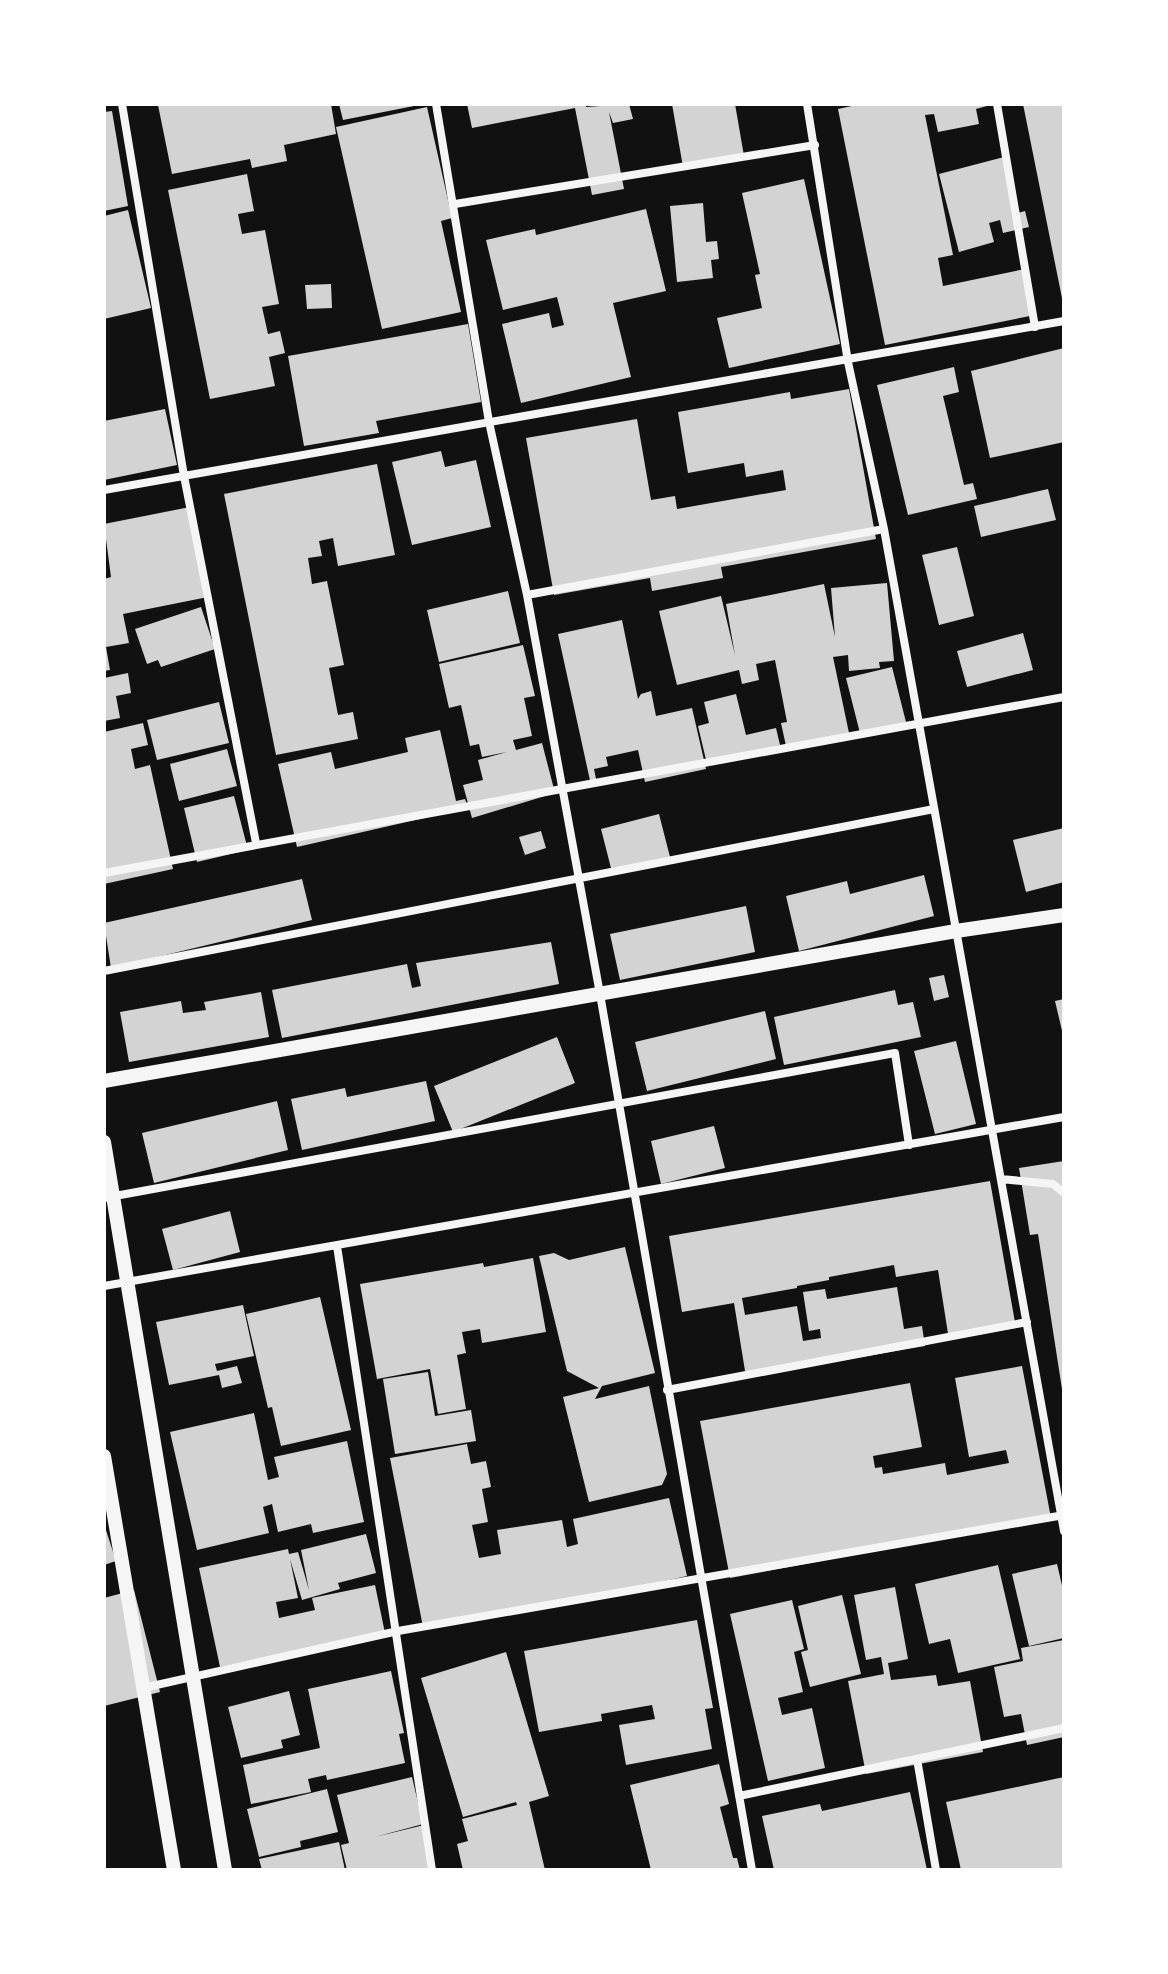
<svg xmlns="http://www.w3.org/2000/svg" width="1168" height="1974" font-family="Quicksand,sans-serif">
<style>
.building{fill:#d3d3d3}
.lines{fill:none;stroke-linecap:round;stroke-linejoin:round}
.minor{stroke:#f5f5f5;stroke-width:8}
.tertiary{stroke:#f5f5f5;stroke-width:14}
</style>
<rect width="100%" height="100%" fill="#111"/>
<path class="building" d="M 331,104 L 336,134 L 284,145 L 287,161 L 252,168 L 250,159 L 172,174 L 158,105 Z
M 339,104 L 419,104 L 419,105 L 343,120 Z
M 467,104 L 586,104 L 586,107 L 629,104 L 633,119 L 613,123 L 609,112 L 624,189 L 592,195 L 575,108 L 472,128 Z
M 672,104 L 735,104 L 744,156 L 683,167 Z
M 861,104 L 994,104 L 976,109 L 979,124 L 938,132 L 934,114 L 925,115 L 953,255 L 938,258 L 943,286 L 1025,269 L 1035,315 L 885,345 L 838,109 Z
M 1023,104 L 1064,104 L 1064,303 L 1063,303 Z
M 427,107 L 452,218 L 441,221 L 461,312 L 382,329 L 336,127 Z
M 112,111 L 128,206 L 104,211 L 104,112 Z
M 1004,157 L 1018,213 L 1025,211 L 1029,227 L 1003,233 L 1000,220 L 989,223 L 994,242 L 959,252 L 939,174 Z
M 247,174 L 254,211 L 238,214 L 242,234 L 265,230 L 279,304 L 262,307 L 268,334 L 280,331 L 285,353 L 269,357 L 275,386 L 210,399 L 168,190 Z
M 804,179 L 840,344 L 729,368 L 717,318 L 762,308 L 755,275 L 760,274 L 742,193 Z
M 703,203 L 706,242 L 717,241 L 719,259 L 711,260 L 713,278 L 677,282 L 670,206 Z
M 646,209 L 666,291 L 613,303 L 631,377 L 521,403 L 502,324 L 549,313 L 552,328 L 564,325 L 557,297 L 503,310 L 486,240 L 535,229 L 536,235 Z
M 128,210 L 151,308 L 104,319 L 104,216 Z
M 331,284 L 332,308 L 307,309 L 305,285 Z
M 468,324 L 481,402 L 376,421 L 379,433 L 304,446 L 288,356 Z
M 1064,348 L 1064,442 L 990,458 L 971,371 Z
M 954,367 L 959,392 L 943,396 L 964,485 L 973,483 L 977,499 L 908,515 L 877,385 Z
M 849,389 L 876,539 L 721,567 L 723,578 L 652,591 L 650,578 L 554,595 L 526,438 L 637,419 L 651,500 L 675,496 L 677,509 L 786,490 L 783,470 L 746,477 L 744,463 L 688,473 L 678,412 L 790,392 L 791,399 Z
M 165,409 L 177,465 L 104,480 L 104,421 Z
M 441,451 L 445,467 L 476,460 L 491,527 L 412,545 L 392,462 Z
M 377,464 L 395,555 L 338,566 L 333,538 L 319,541 L 322,556 L 308,558 L 312,584 L 327,581 L 344,665 L 329,668 L 338,715 L 353,712 L 358,739 L 276,755 L 224,494 Z
M 1048,489 L 1056,520 L 981,537 L 974,506 Z
M 190,507 L 208,597 L 123,614 L 129,643 L 106,647 L 110,670 L 104,671 L 104,579 L 111,577 L 104,524 Z
M 957,547 L 974,616 L 939,625 L 922,555 Z
M 887,583 L 894,661 L 879,662 L 880,668 L 849,671 L 848,655 L 833,657 L 849,733 L 786,746 L 781,723 L 787,722 L 775,660 L 756,664 L 759,680 L 742,684 L 739,670 L 677,685 L 659,611 L 721,596 L 735,655 L 726,604 L 824,584 L 835,637 L 831,588 Z
M 508,591 L 520,643 L 439,662 L 427,610 Z
M 201,607 L 215,649 L 161,667 L 158,660 L 147,664 L 135,629 Z
M 622,620 L 638,699 L 641,694 L 651,691 L 656,716 L 692,708 L 706,769 L 645,782 L 638,750 L 606,757 L 608,766 L 594,769 L 597,784 L 591,785 L 558,634 Z
M 1023,633 L 1033,670 L 967,687 L 957,651 Z
M 523,645 L 535,696 L 524,698 L 532,736 L 513,740 L 516,750 L 542,743 L 555,793 L 472,818 L 463,785 L 483,780 L 478,760 L 507,752 L 482,757 L 479,744 L 470,746 L 461,705 L 449,708 L 439,664 Z
M 892,667 L 907,726 L 861,737 L 846,678 Z
M 128,673 L 131,693 L 116,696 L 120,718 L 104,721 L 104,678 Z
M 736,694 L 746,735 L 776,728 L 780,745 L 707,764 L 698,726 L 709,723 L 704,702 Z
M 219,702 L 229,743 L 157,760 L 147,720 Z
M 143,723 L 148,745 L 131,749 L 135,769 L 150,765 L 173,869 L 104,884 L 104,732 Z
M 440,730 L 456,801 L 465,799 L 468,808 L 297,847 L 278,764 L 331,752 L 335,769 L 408,752 L 405,738 Z
M 227,749 L 237,786 L 179,801 L 170,764 Z
M 234,796 L 248,850 L 197,862 L 184,808 Z
M 659,814 L 670,857 L 612,872 L 601,829 Z
M 1064,828 L 1064,882 L 1026,892 L 1013,840 Z
M 541,831 L 546,848 L 525,855 L 519,837 Z
M 924,875 L 934,916 L 799,951 L 786,896 L 847,881 L 850,894 Z
M 302,879 L 312,920 L 111,968 L 104,923 Z
M 746,906 L 755,952 L 620,980 L 610,934 Z
M 551,942 L 559,984 L 282,1038 L 272,990 L 407,964 L 412,988 L 421,986 L 416,963 Z
M 944,975 L 949,997 L 934,1001 L 929,978 Z
M 895,990 L 898,1005 L 913,1002 L 921,1037 L 784,1065 L 774,1017 Z
M 261,992 L 269,1037 L 129,1062 L 120,1012 L 181,1001 L 183,1013 L 206,1010 L 204,1002 Z
M 1064,999 L 1064,1035 L 1063,1035 L 1055,1001 Z
M 765,1011 L 776,1059 L 647,1091 L 635,1042 Z
M 557,1037 L 575,1083 L 453,1132 L 434,1086 Z
M 956,1041 L 976,1124 L 935,1134 L 914,1051 Z
M 426,1081 L 435,1121 L 302,1150 L 291,1099 L 345,1088 L 347,1097 Z
M 277,1101 L 288,1150 L 154,1183 L 142,1133 Z
M 714,1126 L 725,1168 L 661,1184 L 651,1141 Z
M 1064,1161 L 1064,1389 L 1062,1389 L 1038,1234 L 1030,1235 L 1019,1168 Z
M 990,1181 L 1016,1328 L 949,1340 L 938,1270 L 896,1277 L 894,1265 L 829,1277 L 829,1280 L 797,1286 L 797,1288 L 742,1298 L 745,1315 L 797,1306 L 803,1341 L 821,1338 L 820,1329 L 809,1331 L 803,1292 L 825,1289 L 827,1299 L 897,1287 L 904,1329 L 922,1326 L 925,1346 L 746,1377 L 734,1303 L 682,1312 L 669,1236 Z
M 230,1211 L 240,1252 L 173,1270 L 162,1229 Z
M 625,1247 L 655,1373 L 602,1386 L 595,1399 L 649,1386 L 667,1474 L 662,1485 L 589,1502 L 563,1397 L 599,1388 L 567,1371 L 539,1256 L 554,1253 L 569,1260 Z
M 533,1258 L 546,1332 L 482,1343 L 480,1329 L 462,1332 L 466,1353 L 457,1355 L 466,1409 L 438,1414 L 430,1369 L 377,1379 L 360,1284 L 483,1263 L 484,1267 Z
M 320,1297 L 351,1430 L 281,1446 L 272,1407 L 268,1408 L 246,1314 Z
M 243,1305 L 254,1356 L 215,1364 L 217,1371 L 237,1366 L 242,1383 L 222,1388 L 219,1375 L 169,1385 L 156,1322 Z
M 1022,1366 L 1051,1518 L 730,1578 L 700,1421 L 910,1383 L 922,1447 L 873,1456 L 875,1468 L 882,1467 L 883,1474 L 945,1463 L 947,1475 L 1009,1463 L 1006,1450 L 969,1457 L 955,1378 Z
M 428,1372 L 435,1416 L 471,1410 L 476,1441 L 395,1454 L 383,1379 Z
M 254,1413 L 268,1480 L 279,1477 L 274,1457 L 347,1441 L 364,1522 L 313,1533 L 311,1524 L 278,1532 L 272,1504 L 263,1507 L 269,1533 L 197,1550 L 170,1432 Z
M 467,1444 L 471,1464 L 486,1461 L 491,1487 L 482,1489 L 488,1522 L 472,1525 L 479,1558 L 501,1554 L 497,1530 L 562,1520 L 567,1547 L 578,1544 L 573,1519 L 669,1498 L 687,1576 L 579,1600 L 423,1627 L 390,1458 Z
M 104,1524 L 116,1561 L 104,1565 Z
M 366,1534 L 376,1573 L 338,1583 L 340,1589 L 302,1600 L 290,1559 L 298,1598 L 276,1602 L 279,1618 L 315,1610 L 312,1598 L 375,1585 L 385,1633 L 220,1667 L 199,1568 L 288,1549 L 289,1554 L 298,1552 L 309,1590 L 301,1550 Z
M 1057,1564 L 1064,1594 L 1064,1638 L 1029,1646 L 1012,1574 Z
M 998,1565 L 1020,1659 L 958,1673 L 950,1639 L 929,1644 L 915,1584 Z
M 895,1587 L 908,1659 L 888,1663 L 891,1680 L 936,1675 L 938,1686 L 970,1681 L 983,1752 L 866,1774 L 848,1681 L 884,1674 L 881,1657 L 866,1660 L 854,1595 Z
M 134,1590 L 160,1692 L 104,1706 L 104,1598 Z
M 842,1595 L 861,1674 L 810,1687 L 801,1652 L 808,1650 L 798,1606 Z
M 792,1600 L 804,1649 L 794,1652 L 803,1692 L 778,1698 L 782,1715 L 812,1708 L 825,1768 L 768,1781 L 730,1614 Z
M 697,1620 L 713,1708 L 705,1709 L 712,1749 L 626,1765 L 619,1725 L 655,1719 L 652,1705 L 601,1714 L 602,1721 L 539,1732 L 524,1651 Z
M 1064,1640 L 1064,1737 L 1027,1745 L 1021,1714 L 1004,1717 L 994,1667 L 1023,1661 L 1021,1648 Z
M 506,1652 L 549,1796 L 529,1802 L 545,1870 L 463,1870 L 457,1844 L 468,1841 L 462,1819 L 517,1805 L 516,1802 L 463,1817 L 421,1678 Z
M 391,1671 L 404,1733 L 399,1734 L 405,1763 L 327,1780 L 326,1775 L 308,1779 L 311,1792 L 251,1804 L 243,1765 L 320,1748 L 308,1689 Z
M 289,1691 L 300,1735 L 281,1740 L 283,1748 L 241,1758 L 228,1707 Z
M 719,1764 L 729,1804 L 720,1807 L 733,1858 L 737,1858 L 740,1870 L 651,1870 L 630,1785 Z
M 412,1777 L 423,1824 L 375,1837 L 424,1825 L 435,1870 L 347,1870 L 341,1845 L 349,1843 L 337,1795 Z
M 1064,1777 L 1064,1870 L 961,1870 L 946,1802 Z
M 327,1789 L 338,1832 L 300,1841 L 301,1847 L 259,1857 L 247,1809 Z
M 910,1792 L 927,1870 L 774,1870 L 762,1816 L 820,1804 L 822,1811 Z
M 339,1842 L 345,1870 L 262,1870 L 259,1859 Z"/>
<g class="lines">
<path class="minor" d="M 122,104 L 184,476 L 256,843
M 436,104 L 489,422 L 527,595 L 600,994 L 752,1870
M 807,104 L 848,362 L 884,529 L 1064,1531
M 997,104 L 1035,327
M 455,204 L 815,145
M 104,490 L 1064,321
M 527,595 L 884,529
M 104,873 L 1064,697
M 104,971 L 934,809
M 1001,1179 L 1053,1184 L 1064,1193
M 104,1198 L 895,1053 L 909,1145
M 337,1246 L 432,1870
M 104,1286 L 1064,1117
M 667,1390 L 1027,1322
M 143,1688 L 398,1631 L 1064,1515
M 917,1759 L 936,1870
M 739,1796 L 1064,1728"/>
<path class="tertiary" d="M 104,1081 L 956,931 L 1064,915
M 104,1142 L 225,1870
M 104,1456 L 174,1870"/>
</g>
<rect width="1168" height="1974" fill="none" stroke="#ffffff" stroke-width="212"/>
</svg>
